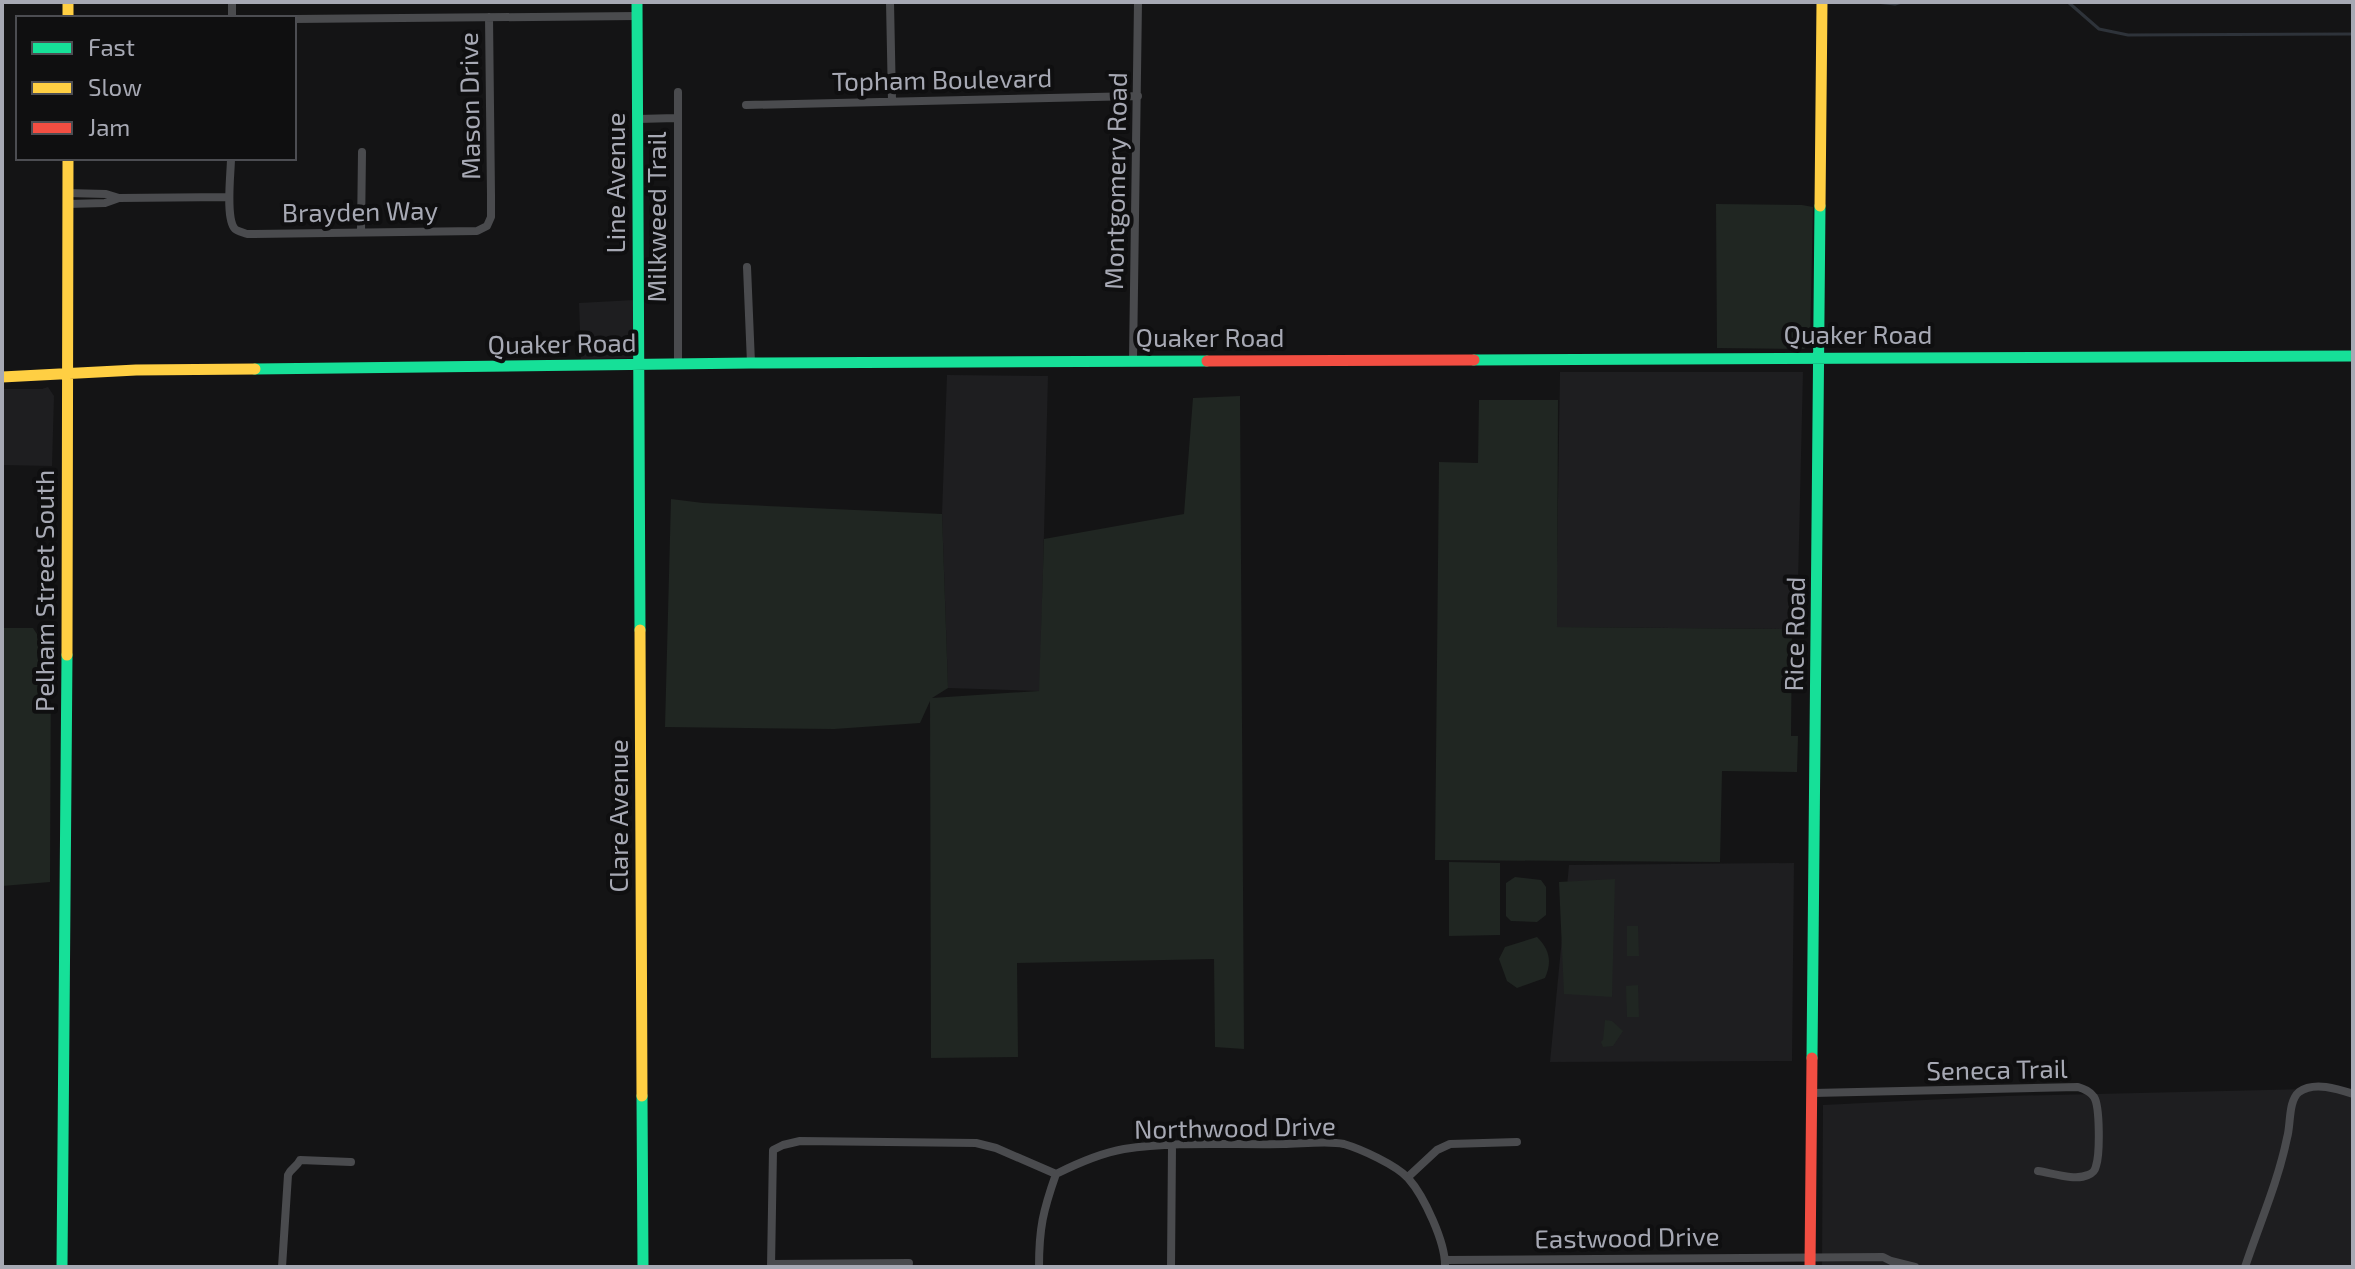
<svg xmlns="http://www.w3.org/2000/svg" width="2355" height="1269" font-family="'Exo 2',sans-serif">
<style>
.built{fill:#1e1e20}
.green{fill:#202622}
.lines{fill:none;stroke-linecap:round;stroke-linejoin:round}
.stream{stroke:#2e333a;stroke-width:3}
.street{stroke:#4a4b4e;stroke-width:8}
.fast{stroke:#16e098;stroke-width:11}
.slow{stroke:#ffcf43;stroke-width:11}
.jam{stroke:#f24e42;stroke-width:11}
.labels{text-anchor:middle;stroke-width:8;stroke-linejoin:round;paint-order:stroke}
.street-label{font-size:26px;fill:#a7a9b4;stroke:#0f0f10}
</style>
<rect width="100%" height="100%" fill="#141415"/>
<path class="built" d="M 634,300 L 635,358 L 581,359 L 579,303 Z
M 1560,372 L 1803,372 L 1797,625 L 1792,629 L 1556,627 Z
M 947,375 L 1048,376 L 1040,691 L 948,688 L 942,514 Z
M 48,387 L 54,396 L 52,466 L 2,465 L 2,389 L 42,389 Z
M 1794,863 L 1792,1061 L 1550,1062 L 1569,865 Z
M 2353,1088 L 2353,1267 L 1822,1267 L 1823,1105 L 2006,1096 Z"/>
<path class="green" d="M 1716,204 L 1802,205 L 1813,207 L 1810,344 L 1804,349 L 1717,348 Z
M 1240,396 L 1244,1049 L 1215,1047 L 1214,959 L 1017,963 L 1018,1057 L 931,1058 L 930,701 L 920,723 L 834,729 L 665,727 L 671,499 L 703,503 L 942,514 L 948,688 L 932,698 L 1039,691 L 1044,539 L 1184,514 L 1193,398 Z
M 1479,400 L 1558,400 L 1557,627 L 1792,629 L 1791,736 L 1798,736 L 1797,772 L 1722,771 L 1720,862 L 1435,860 L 1439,462 L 1478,463 Z
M 2,628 L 33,628 L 51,656 L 50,882 L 2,886 Z
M 1449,862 L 1500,863 L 1500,935 L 1449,936 Z
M 1515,877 L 1541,880 L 1546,887 L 1546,915 L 1537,922 L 1511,921 L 1506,916 L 1506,883 Z
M 1615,879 L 1612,997 L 1564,994 L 1559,882 Z
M 1627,926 L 1638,926 L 1639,956 L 1627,956 Z
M 1537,937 C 1550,950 1552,962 1545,978 L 1517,988 L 1507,981 L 1499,959 L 1505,947 Z
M 1638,985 L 1639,1017 L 1627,1017 L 1626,986 Z
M 1605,1020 L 1612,1021 L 1623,1031 L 1613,1046 L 1603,1047 L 1601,1042 L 1603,1040 Z"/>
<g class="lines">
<path class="stream" d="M 1876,2 L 1895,4 L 1902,2
M 2068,2 L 2099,29 L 2128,35 L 2353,34"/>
<path class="street" d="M 890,2 L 892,101
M 232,18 L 232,2
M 294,19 L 637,16
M 678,92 L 678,364
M 746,105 L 1138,96
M 638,119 L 676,118
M 231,158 C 231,173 225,219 235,229 C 237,231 245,233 247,234 L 477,231 L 487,226 L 491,217 L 491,195 L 489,17
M 67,193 L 106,194 L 119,198
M 67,204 L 105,203 L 119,198 L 229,197
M 361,232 L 362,152
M 747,267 L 751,363
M 1133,360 L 1138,2
M 1813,1093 L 2078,1087 C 2084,1089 2090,1091 2094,1097 C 2100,1106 2100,1154 2096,1166 C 2095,1171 2093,1173 2088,1175 C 2075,1181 2052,1173 2038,1171
M 1408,1177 L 1437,1150 L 1450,1144 L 1517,1142
M 1445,1260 L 1883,1257 L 1891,1261 L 1915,1267
M 771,1264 L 909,1263
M 282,1267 L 288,1175 C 291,1168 297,1167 300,1160 L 351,1162
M 771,1267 L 773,1150 L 783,1145 L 800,1141 L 976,1143 L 996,1148 L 1056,1174
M 1039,1267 C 1039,1228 1043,1211 1056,1174 C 1076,1164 1101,1153 1124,1149 C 1175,1141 1231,1145 1283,1144 C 1300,1144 1328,1140 1344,1144 C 1361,1149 1396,1165 1408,1178 C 1424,1196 1446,1243 1445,1267
M 1171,1267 L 1172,1146
M 2245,1267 C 2259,1225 2278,1182 2287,1138 C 2291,1125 2288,1101 2299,1092 C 2314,1081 2338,1089 2353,1094"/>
<path class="fast" d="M 637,2 L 640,630
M 1474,360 L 2353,356
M 255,369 L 751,363 L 1207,361
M 1812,1058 L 1820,206
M 642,1096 L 643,1267
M 62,1267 L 67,655"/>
<path class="slow" d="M 68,2 L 68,18
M 1820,206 L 1822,2
M 2,377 L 136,370 L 255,369
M 640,630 L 642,1096
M 67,655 L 68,158"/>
<path class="jam" d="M 1207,361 L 1474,360
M 1810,1267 L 1812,1058"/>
</g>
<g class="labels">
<g class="street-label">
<text transform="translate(942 80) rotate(-1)" y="9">Topham Boulevard</text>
<text transform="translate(470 106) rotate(-91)" y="9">Mason Drive</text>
<text transform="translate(1116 181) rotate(-89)" y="9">Montgomery Road</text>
<text transform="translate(616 183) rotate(-90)" y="9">Line Avenue</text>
<text transform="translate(360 212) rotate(-1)" y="9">Brayden Way</text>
<text transform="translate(657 217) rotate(-90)" y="9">Milkweed Trail</text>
<text x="1858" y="344">Quaker Road</text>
<text x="1210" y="347">Quaker Road</text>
<text transform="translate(562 344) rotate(-1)" y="9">Quaker Road</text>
<text transform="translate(45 591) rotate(-90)" y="9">Pelham Street South</text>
<text transform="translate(1795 634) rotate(-89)" y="9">Rice Road</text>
<text transform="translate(619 816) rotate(-90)" y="9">Clare Avenue</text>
<text transform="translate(1997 1070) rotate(-1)" y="9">Seneca Trail</text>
<text transform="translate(1235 1128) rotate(-1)" y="9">Northwood Drive</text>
<text transform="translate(1627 1238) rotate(-1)" y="9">Eastwood Drive</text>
</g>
</g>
<rect width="2355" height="1269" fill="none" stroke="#a7a9b4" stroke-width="8"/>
<rect x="16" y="16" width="280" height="144" fill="#0f0f10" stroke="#4c4d52" stroke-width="2"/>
<rect x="32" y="42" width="40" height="12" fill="#16e098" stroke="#4c4d52" stroke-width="2"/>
<text x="88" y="56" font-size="24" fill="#a7a9b4">Fast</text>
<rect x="32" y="82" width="40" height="12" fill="#ffcf43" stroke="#4c4d52" stroke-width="2"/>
<text x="88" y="96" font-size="24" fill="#a7a9b4">Slow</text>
<rect x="32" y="122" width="40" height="12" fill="#f24e42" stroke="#4c4d52" stroke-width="2"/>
<text x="88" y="136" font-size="24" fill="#a7a9b4">Jam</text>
</svg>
